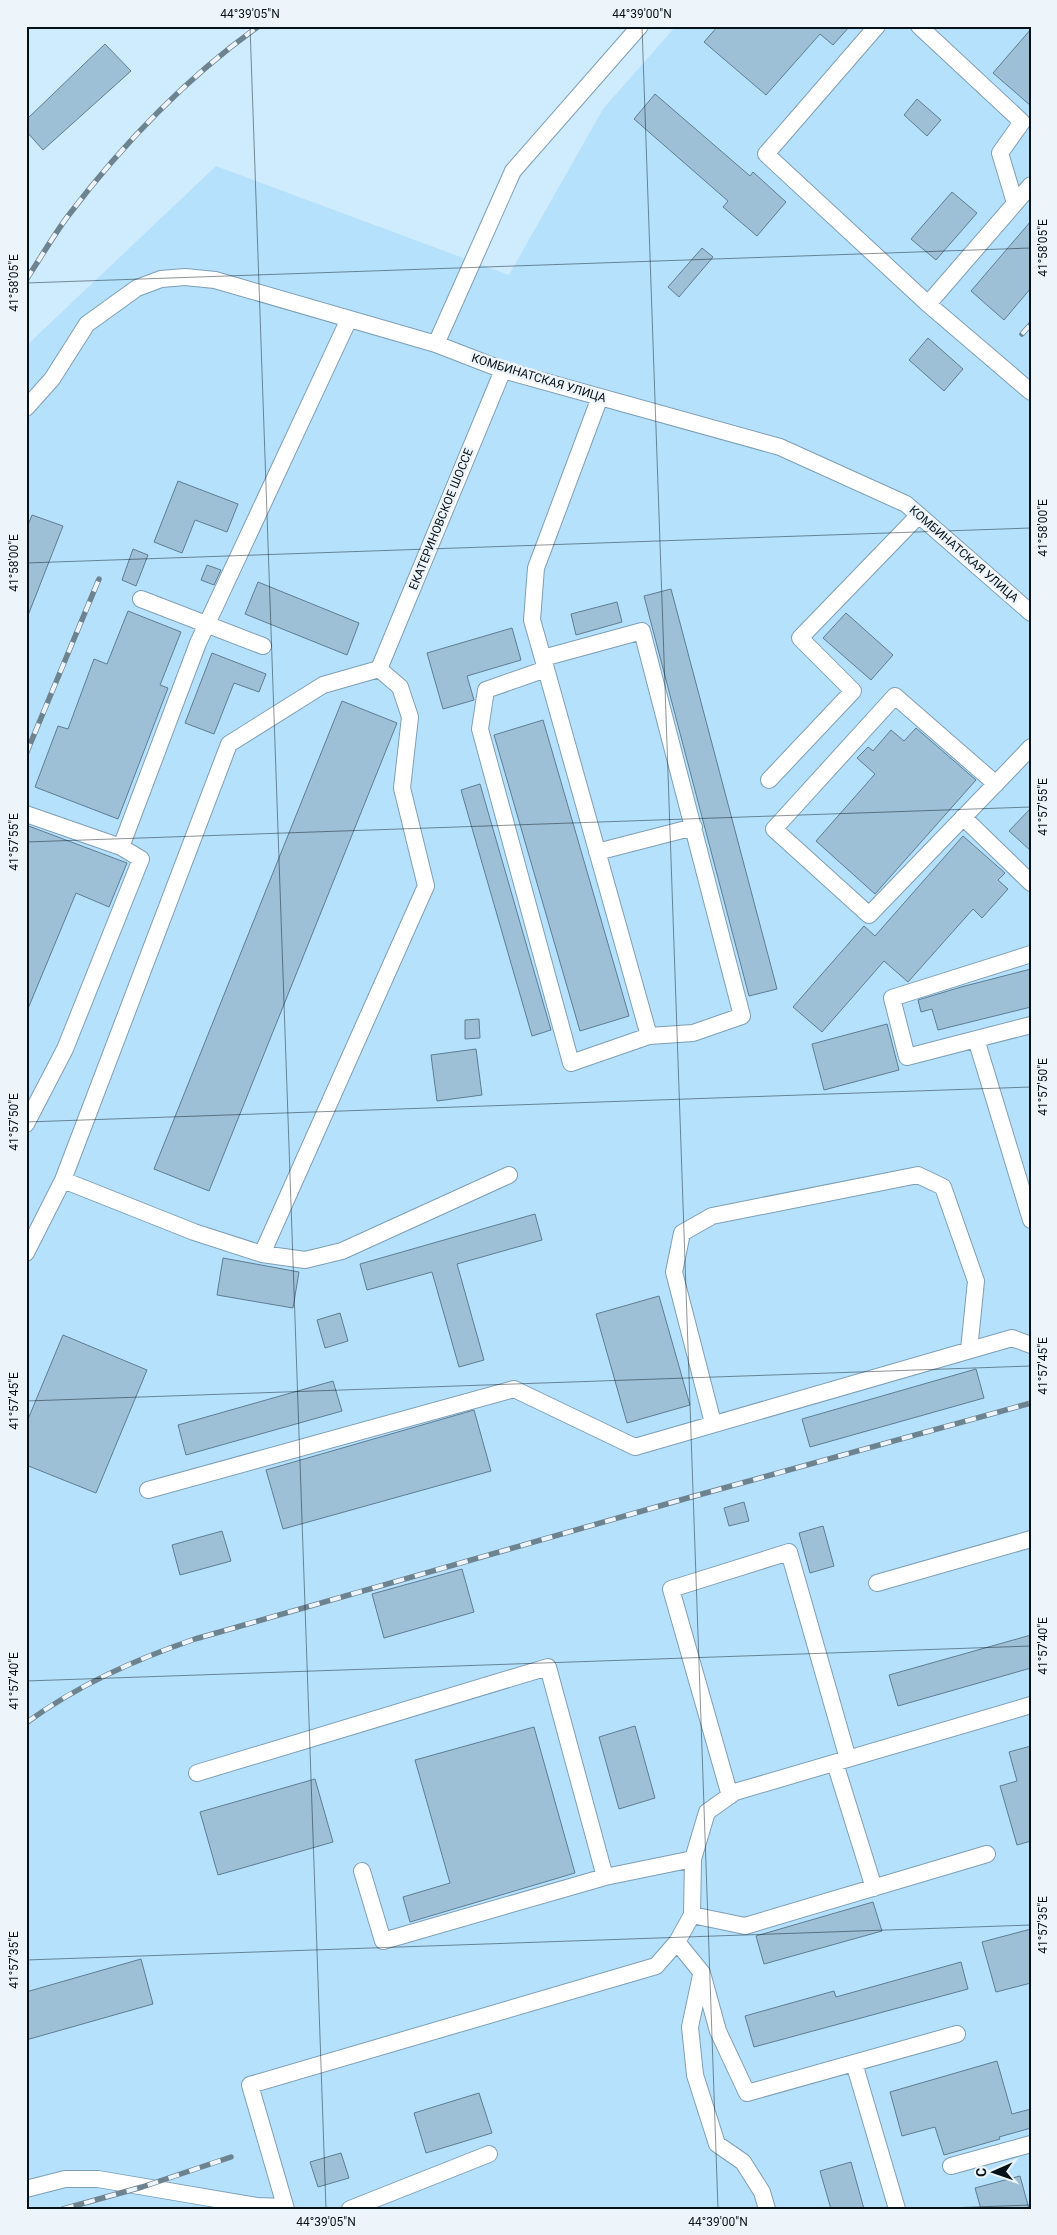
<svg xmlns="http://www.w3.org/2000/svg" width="1057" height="2235" font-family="Roboto,sans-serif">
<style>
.built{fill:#b6e1fd}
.building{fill:#9ec0d7;stroke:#5d7d93}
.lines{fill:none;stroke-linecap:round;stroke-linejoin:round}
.minor-casing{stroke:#7d9fb5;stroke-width:18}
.minor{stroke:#fff;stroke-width:16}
.rail-casing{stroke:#6e8390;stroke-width:5.5}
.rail{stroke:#eef5fa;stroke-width:4;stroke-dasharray:11;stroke-linecap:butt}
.ticks{fill:none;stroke:#051119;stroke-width:1;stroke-opacity:0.45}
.labels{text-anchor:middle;stroke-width:5;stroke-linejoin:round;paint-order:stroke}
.street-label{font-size:12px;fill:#051119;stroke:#eef5fa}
.neatline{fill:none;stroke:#051119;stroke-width:2}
.ticks-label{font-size:12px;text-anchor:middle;fill:#051119}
</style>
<rect width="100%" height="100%" fill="#cfebfe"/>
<path class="built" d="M 676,26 L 1031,26 L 1031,2209 L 26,2209 L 26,346 L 216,166 L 509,275 L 603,109 Z"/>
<path class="building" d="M 718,26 L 850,26 L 833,45 L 820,34 L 766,95 L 704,42 Z
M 1031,29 L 1031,106 L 993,73 Z
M 105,44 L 131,71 L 43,150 L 26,131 L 26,120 Z
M 655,94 L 750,176 L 753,172 L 786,202 L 757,236 L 723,207 L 728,201 L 634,119 Z
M 917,99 L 941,120 L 927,136 L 904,115 Z
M 952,192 L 977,213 L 936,260 L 911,239 Z
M 1031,221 L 1031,288 L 1004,320 L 971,291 Z
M 702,248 L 713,257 L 679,297 L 668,287 Z
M 928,338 L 963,369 L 944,391 L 909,360 Z
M 178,481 L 238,504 L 227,532 L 195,520 L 182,553 L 154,542 Z
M 32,515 L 63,526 L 27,618 L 26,530 Z
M 133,549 L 148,555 L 136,586 L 122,580 Z
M 207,565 L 221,570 L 214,585 L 201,580 Z
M 258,582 L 359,623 L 347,655 L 245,614 Z
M 671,589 L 777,989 L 749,996 L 644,596 Z
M 617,602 L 622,622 L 576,635 L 571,614 Z
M 128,611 L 181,632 L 160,685 L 168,688 L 118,819 L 35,787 L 58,726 L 68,729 L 94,659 L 107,664 Z
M 846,613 L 893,655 L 871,680 L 823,638 Z
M 512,628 L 521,660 L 467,676 L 474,700 L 443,709 L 427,653 Z
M 212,653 L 266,674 L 259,692 L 234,683 L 214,734 L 185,723 Z
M 342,701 L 397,723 L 209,1191 L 154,1169 Z
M 543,720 L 629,1016 L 580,1031 L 494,735 Z
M 916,728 L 976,780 L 875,894 L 816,841 L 875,774 L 857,758 L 868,747 L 873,751 L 891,730 L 904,741 Z
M 480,784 L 551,1030 L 532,1036 L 461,790 Z
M 1031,808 L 1031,851 L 1009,831 Z
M 26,825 L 127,863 L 109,907 L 76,893 L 27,1011 Z
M 963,836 L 1005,873 L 998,880 L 1008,889 L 982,918 L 973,909 L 908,982 L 884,961 L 822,1032 L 793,1007 L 864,926 L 875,936 Z
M 1031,969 L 1031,1007 L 938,1030 L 932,1009 L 921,1012 L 918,1000 L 961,987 Z
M 479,1019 L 480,1038 L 465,1039 L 465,1020 Z
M 887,1024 L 899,1070 L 824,1090 L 812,1044 Z
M 476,1049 L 482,1095 L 437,1101 L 431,1055 Z
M 535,1214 L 542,1240 L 457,1264 L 484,1360 L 459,1367 L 432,1272 L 367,1290 L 360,1264 Z
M 223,1258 L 299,1272 L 293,1308 L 217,1295 Z
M 659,1296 L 690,1405 L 627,1423 L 596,1314 Z
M 340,1313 L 348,1341 L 325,1348 L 317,1320 Z
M 63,1335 L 147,1370 L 96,1493 L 26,1465 L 26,1424 Z
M 976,1369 L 984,1398 L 810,1447 L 802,1419 Z
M 333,1381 L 342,1411 L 186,1455 L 178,1425 Z
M 474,1410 L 491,1471 L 283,1529 L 266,1470 Z
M 744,1502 L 749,1521 L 729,1526 L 724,1508 Z
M 823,1526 L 834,1566 L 810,1573 L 799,1533 Z
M 222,1531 L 231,1561 L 180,1575 L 172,1545 Z
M 462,1569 L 474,1612 L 384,1638 L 372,1594 Z
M 1031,1635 L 1031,1668 L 898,1706 L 889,1675 Z
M 635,1726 L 655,1798 L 619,1809 L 599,1737 Z
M 534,1727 L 575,1873 L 410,1922 L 403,1897 L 450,1883 L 415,1760 Z
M 1031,1746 L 1031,1841 L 1017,1845 L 1000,1786 L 1017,1781 L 1009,1752 Z
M 315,1779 L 333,1842 L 218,1875 L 200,1812 Z
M 873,1902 L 882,1931 L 764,1964 L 756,1936 Z
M 1031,1929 L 1031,1983 L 996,1992 L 982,1942 Z
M 141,1959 L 153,2004 L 26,2040 L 26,1992 Z
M 961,1962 L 968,1989 L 754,2047 L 745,2016 L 834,1991 L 836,1997 Z
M 997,2061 L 1012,2114 L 1031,2109 L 1031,2128 L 999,2137 L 1000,2139 L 944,2155 L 935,2127 L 902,2136 L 890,2092 Z
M 479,2093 L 492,2133 L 426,2153 L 414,2113 Z
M 341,2153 L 349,2178 L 318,2187 L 310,2162 Z
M 851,2162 L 864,2209 L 831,2209 L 820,2171 Z
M 1020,2176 L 1029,2209 L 981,2209 L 975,2188 Z"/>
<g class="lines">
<defs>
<path id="minor" d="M 877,26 L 766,154 L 928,304 L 1031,392
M 919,26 L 1022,122 L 1000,153 L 1015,203
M 928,304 L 1031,185
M 436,344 L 513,171 L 640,26
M 26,408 L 52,379 L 87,324 L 137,288 L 161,279 L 185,277 L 215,280 L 436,344 L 503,370 L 780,447 L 906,504 L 1031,613
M 141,599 L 263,646
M 543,658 L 642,631 L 742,1016 L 693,1033 L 649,1036
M 379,669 L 503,370
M 546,669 L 486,690 L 480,729 L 571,1063 L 649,1036 L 546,669 L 532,620 L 536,568 L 600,397
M 769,780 L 853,691 L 800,638 L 919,515
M 996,784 L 895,696 L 774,829 L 869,915 L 1010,769 L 1031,747
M 26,814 L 121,847 L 198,643 L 349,319
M 963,817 L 1031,883
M 597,852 L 694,827
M 1031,954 L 892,998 L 907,1057 L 1031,1025
M 976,1039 L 1031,1220
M 26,1124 L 65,1049 L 141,859 L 121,847
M 63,1180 L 194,1232 L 262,1254 L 305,1260 L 342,1251 L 509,1175
M 26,1253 L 63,1180 L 229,744 L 323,685 L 379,669
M 262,1254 L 426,886 L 402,788 L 410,717 L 400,687 L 379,669
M 713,1423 L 674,1272 L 682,1233 L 712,1216 L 918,1175 L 943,1187 L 976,1281 L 969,1350
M 148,1490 L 514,1389 L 635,1447 L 1012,1338 L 1031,1345
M 877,1583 L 1031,1539
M 835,1763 L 874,1888
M 197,1773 L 548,1667 L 605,1877
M 730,1796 L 671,1589 L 789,1552 L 848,1759
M 362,1871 L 383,1941 L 605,1877 L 693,1859
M 692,1915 L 745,1926 L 987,1854
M 677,1942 L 702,1973 L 718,2031 L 747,2093 L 957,2034
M 701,1975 L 690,2027 L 695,2075 L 717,2144 L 743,2162 L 762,2192 L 767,2209
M 854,2063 L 897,2209
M 951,2166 L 1031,2144
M 26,2189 L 65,2179 L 98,2179 L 257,2206 L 285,2207
M 286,2209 L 250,2085 L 656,1966 L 677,1942 L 692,1915 L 693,1859 L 707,1812 L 735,1792 L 1031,1705
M 350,2209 L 489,2154"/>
</defs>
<use href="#minor" class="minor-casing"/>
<use href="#minor" class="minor"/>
<defs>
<path id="rail" d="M 26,280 C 40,259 53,236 68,216 C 122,145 186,78 259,26
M 1022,334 L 1031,324
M 26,754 L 99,579
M 26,1723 C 78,1685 134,1660 195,1639 L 684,1499 L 1031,1403
M 63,2209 L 142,2187 L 231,2157"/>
</defs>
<use href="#rail" class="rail-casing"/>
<use href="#rail" class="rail"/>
</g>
<path class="ticks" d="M 250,26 L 326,2209M 642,26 L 718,2209M 26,283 L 1031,248M 26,563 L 1031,528M 26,842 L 1031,807M 26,1122 L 1031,1087M 26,1401 L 1031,1366M 26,1681 L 1031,1646M 26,1960 L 1031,1925M 920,2209 L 1031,2205"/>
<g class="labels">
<g class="street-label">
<text transform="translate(539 378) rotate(17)" y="4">КОМБИНАТСКАЯ УЛИЦА</text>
<text transform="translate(441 519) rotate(-68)" y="4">ЕКАТЕРИНОВСКОЕ ШОССЕ</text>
<text transform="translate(964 554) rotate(41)" y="4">КОМБИНАТСКАЯ УЛИЦА</text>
</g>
</g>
<rect width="1057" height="2235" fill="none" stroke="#eef5fa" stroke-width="55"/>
<g transform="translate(994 2172) rotate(268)" stroke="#eef5fa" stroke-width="4" paint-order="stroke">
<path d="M0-4L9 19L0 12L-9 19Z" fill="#051119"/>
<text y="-8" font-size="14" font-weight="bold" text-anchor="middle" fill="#051119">С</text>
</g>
<rect x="28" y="28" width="1002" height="2180" class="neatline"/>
<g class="ticks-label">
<text x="250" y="18">44°39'05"N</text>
<text x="642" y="18">44°39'00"N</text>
<text transform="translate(1043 248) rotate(-90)" y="4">41°58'05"E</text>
<text transform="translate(14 283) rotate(-90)" y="4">41°58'05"E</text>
<text transform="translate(1043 528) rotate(-90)" y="4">41°58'00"E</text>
<text transform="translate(14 563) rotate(-90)" y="4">41°58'00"E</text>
<text transform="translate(1043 807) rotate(-90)" y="4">41°57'55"E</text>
<text transform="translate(14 842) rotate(-90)" y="4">41°57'55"E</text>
<text transform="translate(1043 1087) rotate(-90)" y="4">41°57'50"E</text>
<text transform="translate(14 1122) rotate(-90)" y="4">41°57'50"E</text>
<text transform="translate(1043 1366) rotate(-90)" y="4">41°57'45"E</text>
<text transform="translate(14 1401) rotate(-90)" y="4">41°57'45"E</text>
<text transform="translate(1043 1646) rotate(-90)" y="4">41°57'40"E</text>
<text transform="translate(14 1681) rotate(-90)" y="4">41°57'40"E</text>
<text transform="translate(1043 1925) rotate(-90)" y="4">41°57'35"E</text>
<text transform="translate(14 1960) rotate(-90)" y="4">41°57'35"E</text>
<text x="326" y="2226">44°39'05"N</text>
<text x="718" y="2226">44°39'00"N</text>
</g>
</svg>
